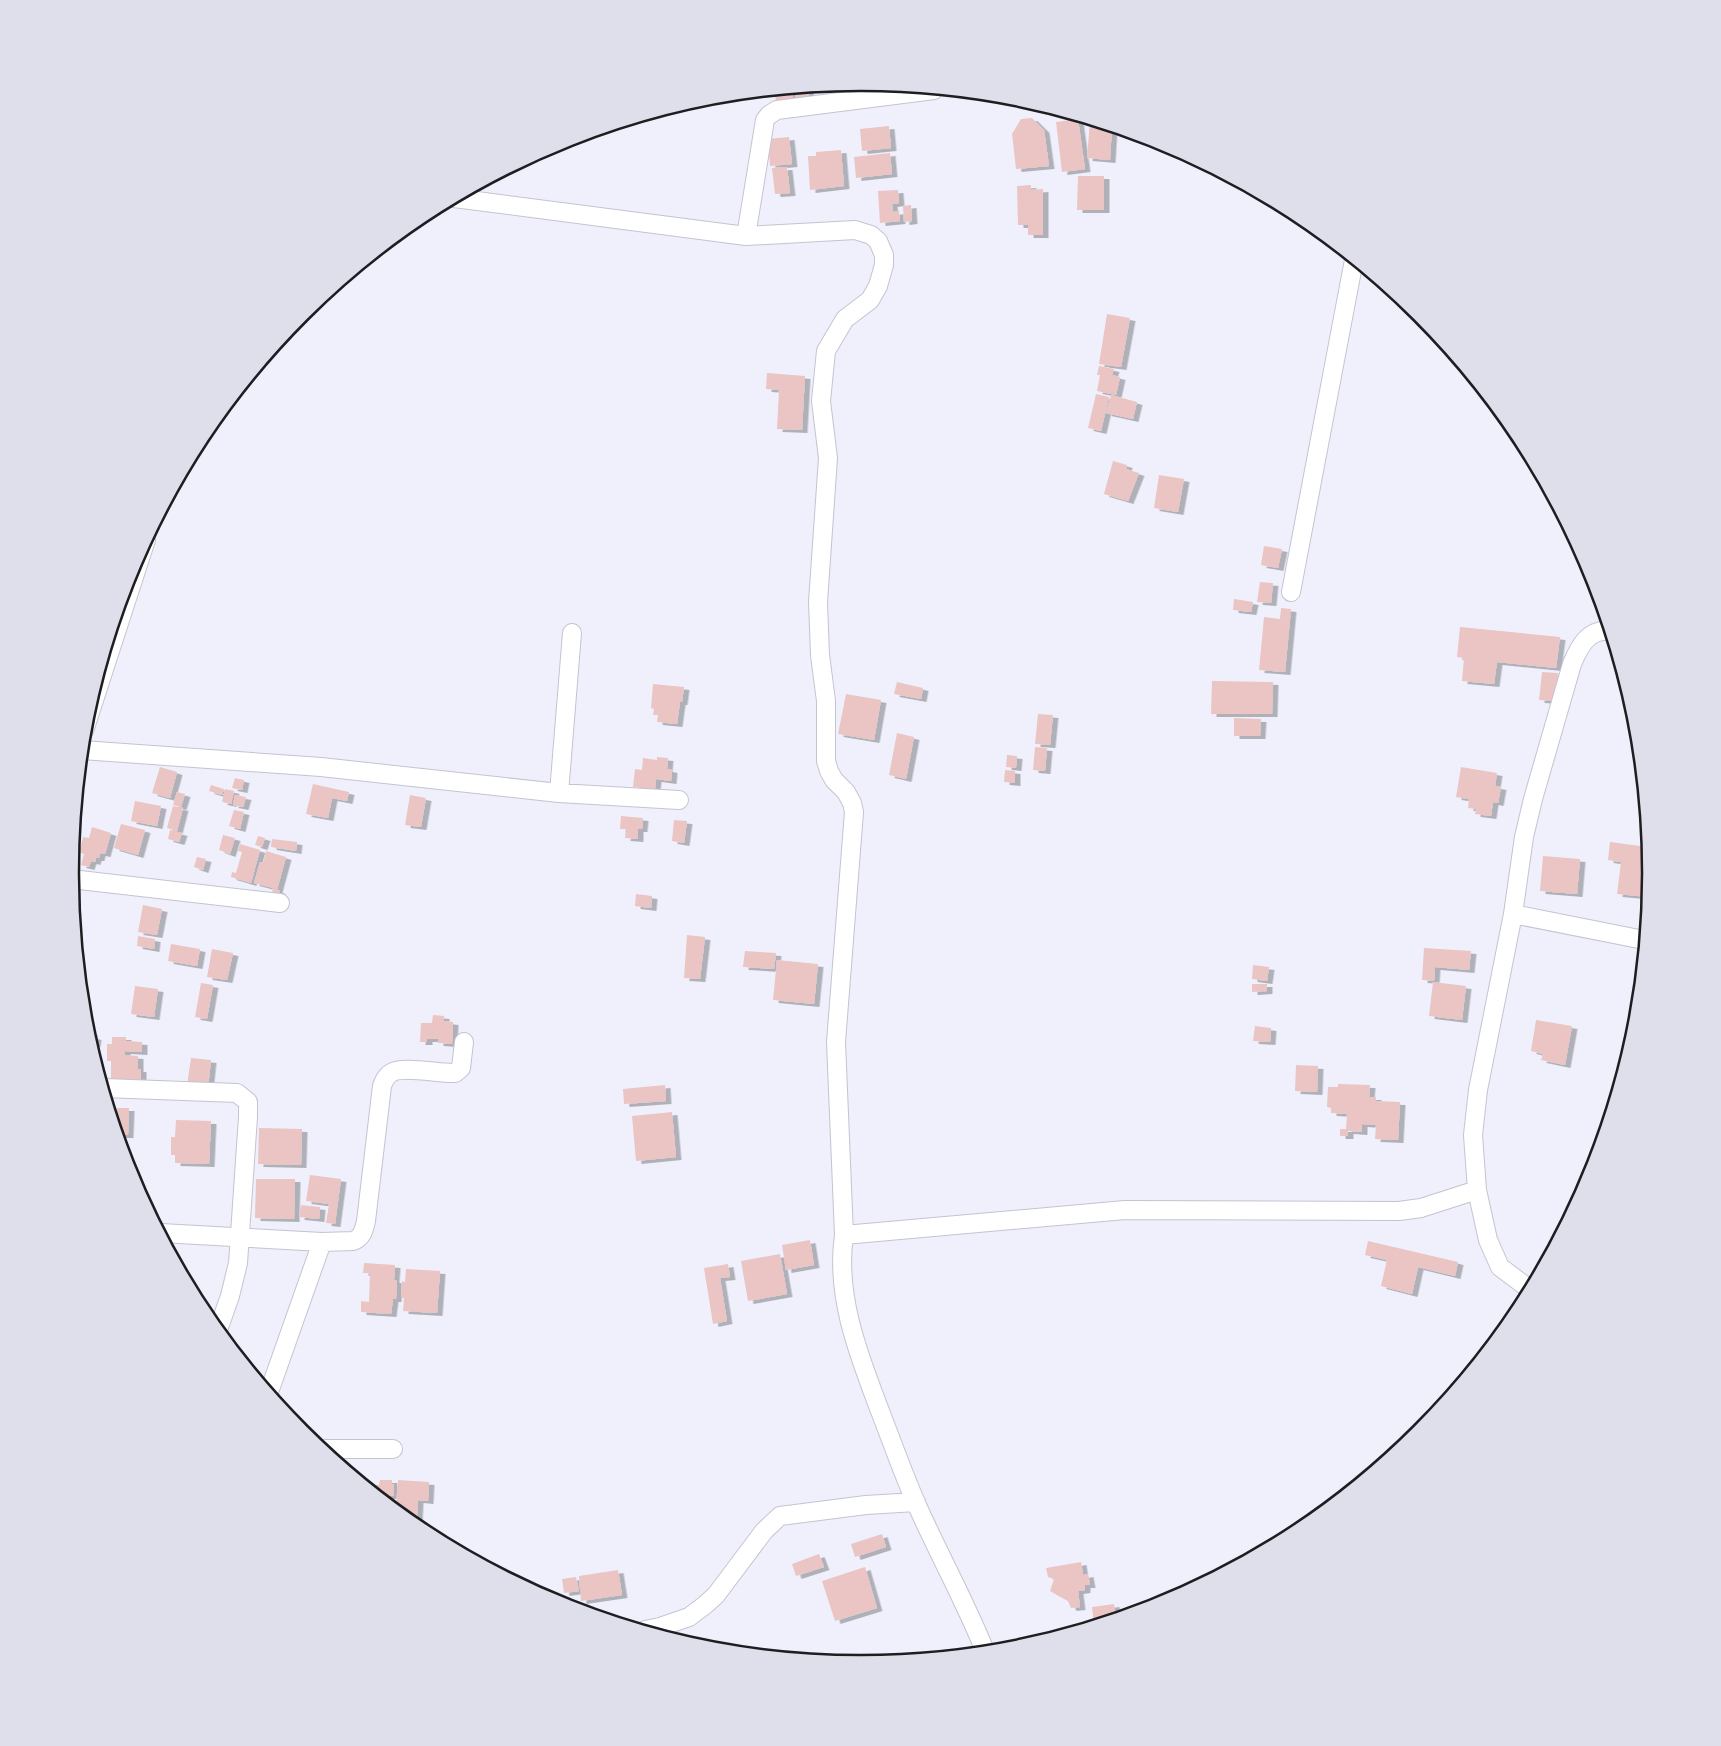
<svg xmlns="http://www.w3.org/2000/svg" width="1721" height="1746" font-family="Montserrat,sans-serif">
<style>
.building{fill:#eac5c4;filter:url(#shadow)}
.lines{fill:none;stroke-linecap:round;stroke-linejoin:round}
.minor-casing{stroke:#c4c4d0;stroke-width:20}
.minor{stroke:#fff;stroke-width:18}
.rim{fill:none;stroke:#1e1e22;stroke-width:2.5}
</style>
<defs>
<filter id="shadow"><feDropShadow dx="5.5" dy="3" stdDeviation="0" flood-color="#0004"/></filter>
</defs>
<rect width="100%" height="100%" fill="#f0f0fc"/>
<path class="building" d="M 855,83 L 856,92 L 843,94 L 842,84 Z
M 808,88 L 809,99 L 795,100 L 795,89 Z
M 792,89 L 793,102 L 776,103 L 775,91 Z
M 1032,118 L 1044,130 L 1049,166 L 1016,169 L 1012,134 L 1021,119 Z
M 1078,119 L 1085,169 L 1062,172 L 1056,122 Z
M 1090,121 L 1112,127 L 1110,160 L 1087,158 Z
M 889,126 L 891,148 L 862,151 L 860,129 Z
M 789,137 L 792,164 L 770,166 L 768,139 Z
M 841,150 L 844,186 L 810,190 L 808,156 L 816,156 L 816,152 Z
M 890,153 L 892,174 L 856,178 L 854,157 Z
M 787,167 L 790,193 L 775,194 L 772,168 Z
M 1078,176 L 1104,176 L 1104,210 L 1077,210 Z
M 1031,185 L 1031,190 L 1043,189 L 1043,235 L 1028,235 L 1028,225 L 1018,225 L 1017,186 Z
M 898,190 L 899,203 L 892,204 L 893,212 L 899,211 L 900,221 L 880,223 L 878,191 Z
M 911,205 L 912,221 L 904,222 L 903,206 Z
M 1107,314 L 1130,318 L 1121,367 L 1099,364 Z
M 1099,366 L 1114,369 L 1112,375 L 1120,377 L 1116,395 L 1097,391 L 1100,375 L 1097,375 Z
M 767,373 L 805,376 L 802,430 L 777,429 L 779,390 L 766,389 Z
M 1096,394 L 1109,397 L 1101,431 L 1088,428 Z
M 1111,395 L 1137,402 L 1133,419 L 1106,413 Z
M 1113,461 L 1127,465 L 1126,469 L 1139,473 L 1128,501 L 1104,494 Z
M 1159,475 L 1184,479 L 1178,512 L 1154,508 Z
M 1264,546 L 1282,549 L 1278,568 L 1261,565 Z
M 1260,582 L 1273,583 L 1271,603 L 1257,602 Z
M 1234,599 L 1253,602 L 1251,612 L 1233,610 Z
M 1281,608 L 1291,609 L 1285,672 L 1259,670 L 1264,617 L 1280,619 Z
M 1460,627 L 1560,637 L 1556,668 L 1497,662 L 1494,684 L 1462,681 L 1464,658 L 1457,657 Z
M 1542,672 L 1558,673 L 1555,701 L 1539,700 Z
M 1212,681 L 1273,682 L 1272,714 L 1211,714 Z
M 897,682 L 923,688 L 921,699 L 894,694 Z
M 653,684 L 684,687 L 682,702 L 680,702 L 677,724 L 657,722 L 658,715 L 653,715 L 654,709 L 651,708 Z
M 846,694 L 881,700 L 874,740 L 838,734 Z
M 1038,714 L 1053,715 L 1050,745 L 1035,744 Z
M 1234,718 L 1261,719 L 1260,736 L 1234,736 Z
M 897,733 L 914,737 L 906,779 L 889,775 Z
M 1035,747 L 1047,748 L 1045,771 L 1033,770 Z
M 1007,755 L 1017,756 L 1016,768 L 1006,767 Z
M 657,757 L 668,758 L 667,769 L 672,770 L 671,781 L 656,779 L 655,789 L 633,787 L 635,769 L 642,770 L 643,758 L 657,760 Z
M 160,767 L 177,772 L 170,798 L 152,793 Z
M 1461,767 L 1497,773 L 1495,786 L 1501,787 L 1498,803 L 1493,802 L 1491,816 L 1475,814 L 1476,809 L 1468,808 L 1469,799 L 1456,797 Z
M 1005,770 L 1015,771 L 1015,783 L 1004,782 Z
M 235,778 L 244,780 L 242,790 L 232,788 Z
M 313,784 L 349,792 L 347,801 L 332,798 L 328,818 L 306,814 Z
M 211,785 L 224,789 L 222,795 L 209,791 Z
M 225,789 L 234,791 L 231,804 L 222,802 Z
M 177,792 L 185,794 L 181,807 L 173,805 Z
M 235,795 L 246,797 L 243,807 L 233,805 Z
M 410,795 L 426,798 L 421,827 L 405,825 Z
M 135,801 L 161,806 L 157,826 L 131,821 Z
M 173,806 L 183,808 L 177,831 L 167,828 Z
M 234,810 L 244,812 L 240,829 L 229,826 Z
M 621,816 L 643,818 L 642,829 L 638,829 L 638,839 L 625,838 L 626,829 L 620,829 Z
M 674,820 L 687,821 L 684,843 L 672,841 Z
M 121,824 L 145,830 L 138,855 L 114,848 Z
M 92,827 L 111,833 L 105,854 L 100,853 L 99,858 L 96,858 L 95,862 L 91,861 L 89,867 L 81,865 L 84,854 L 79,852 L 83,837 L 89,838 Z
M 170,830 L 182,833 L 179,842 L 168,839 Z
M 223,835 L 235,838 L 230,854 L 219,850 Z
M 258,836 L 265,838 L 262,847 L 255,845 Z
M 272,839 L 297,842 L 296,851 L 271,847 Z
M 1610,842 L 1648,847 L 1651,873 L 1649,897 L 1617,894 L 1621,862 L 1608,860 Z
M 240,844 L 260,850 L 251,883 L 231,877 L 232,872 L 236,873 L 242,852 L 238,851 Z
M 266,851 L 286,857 L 277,890 L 280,891 L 277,899 L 272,894 L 273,888 L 254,883 L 260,862 L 263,863 Z
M 1543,856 L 1580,859 L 1577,894 L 1540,891 Z
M 197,857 L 206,859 L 203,870 L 194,867 Z
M 636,894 L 652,896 L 651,908 L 635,906 Z
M 143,905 L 162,909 L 157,935 L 138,932 Z
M 687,935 L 705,937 L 700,979 L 684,978 Z
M 138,936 L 155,939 L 154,949 L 137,946 Z
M 171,944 L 200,949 L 197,966 L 168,961 Z
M 1424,948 L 1471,951 L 1469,970 L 1435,967 L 1434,981 L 1422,980 Z
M 212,949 L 233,953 L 227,980 L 207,977 Z
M 745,951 L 776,953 L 774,969 L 743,967 Z
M 777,960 L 818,964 L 814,1004 L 773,1000 Z
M 1253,965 L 1269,967 L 1267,981 L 1252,979 Z
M 1433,982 L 1466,986 L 1462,1020 L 1429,1016 Z
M 201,983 L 213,985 L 207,1019 L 195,1017 Z
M 1252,984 L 1267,984 L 1267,991 L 1252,992 Z
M 135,986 L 158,989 L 154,1017 L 131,1014 Z
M 433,1015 L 444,1016 L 444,1021 L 453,1022 L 452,1044 L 438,1043 L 438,1039 L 427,1039 L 427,1042 L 420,1042 L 421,1023 L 432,1023 Z
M 1536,1020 L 1572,1026 L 1565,1065 L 1541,1060 L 1543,1054 L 1531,1051 Z
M 1255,1026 L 1271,1028 L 1270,1042 L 1253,1041 Z
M 87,1032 L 92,1032 L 92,1036 L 96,1037 L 95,1044 L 90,1044 Z
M 112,1037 L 126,1037 L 126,1041 L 142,1042 L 142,1052 L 125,1051 L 125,1055 L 138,1056 L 138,1069 L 141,1069 L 141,1085 L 111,1084 L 111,1061 L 107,1061 L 107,1044 L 112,1044 Z
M 191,1058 L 211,1060 L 208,1088 L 187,1085 Z
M 1296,1065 L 1318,1066 L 1317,1092 L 1295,1091 Z
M 1338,1084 L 1370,1085 L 1369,1097 L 1376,1097 L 1376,1101 L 1400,1102 L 1398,1140 L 1375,1139 L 1376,1125 L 1362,1124 L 1362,1132 L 1348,1131 L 1348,1136 L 1340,1136 L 1340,1129 L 1346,1129 L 1347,1114 L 1331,1113 L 1331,1108 L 1327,1107 L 1328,1087 L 1338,1087 Z
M 665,1085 L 666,1101 L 624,1104 L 623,1089 Z
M 117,1108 L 129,1108 L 128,1135 L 118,1135 L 116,1130 Z
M 672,1112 L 676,1157 L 636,1161 L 632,1116 Z
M 176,1120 L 211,1121 L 209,1164 L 175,1163 L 175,1155 L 171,1155 L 171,1137 L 175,1137 Z
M 259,1128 L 302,1129 L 301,1165 L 258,1164 Z
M 310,1175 L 341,1179 L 335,1224 L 326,1223 L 329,1204 L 306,1201 Z
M 256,1179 L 295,1179 L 294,1219 L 255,1218 Z
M 301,1205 L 320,1207 L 319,1219 L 299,1217 Z
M 810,1240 L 814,1265 L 786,1270 L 782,1245 Z
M 1368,1241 L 1458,1262 L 1455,1276 L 1418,1267 L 1412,1294 L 1381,1286 L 1387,1260 L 1365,1255 Z
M 780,1254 L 787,1294 L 748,1301 L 741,1261 Z
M 364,1263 L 395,1265 L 394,1280 L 397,1280 L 396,1299 L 393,1299 L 391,1314 L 361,1312 L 361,1301 L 369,1302 L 370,1273 L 363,1273 Z
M 728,1264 L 730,1277 L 720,1278 L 727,1321 L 713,1324 L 704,1268 Z
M 406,1269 L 440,1271 L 437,1313 L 403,1311 L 404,1298 L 401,1298 L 402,1281 L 405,1282 Z
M 380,1480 L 392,1480 L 392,1484 L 394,1484 L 394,1496 L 385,1496 L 384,1500 L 373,1490 L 373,1485 L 379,1485 Z
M 398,1480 L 429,1482 L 428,1501 L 418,1500 L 417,1521 L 410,1521 L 401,1513 L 401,1509 L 396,1508 Z
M 882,1534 L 886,1547 L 855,1557 L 851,1544 Z
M 819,1554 L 824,1567 L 796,1576 L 792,1564 Z
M 1081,1562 L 1083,1575 L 1088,1574 L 1090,1585 L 1085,1585 L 1085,1590 L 1078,1591 L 1080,1607 L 1071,1608 L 1068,1601 L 1050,1591 L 1054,1579 L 1048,1577 L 1046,1568 Z
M 865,1567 L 877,1608 L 835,1621 L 822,1581 Z
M 618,1570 L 622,1595 L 581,1601 L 579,1576 Z
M 576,1577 L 579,1591 L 564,1593 L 562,1579 Z
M 1114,1604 L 1116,1618 L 1094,1624 L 1092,1607 Z"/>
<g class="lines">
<defs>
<path id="minor" d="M 454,198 L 746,236 L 765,120 L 769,115 L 777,110 L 934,90
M 746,236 L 855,230 L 871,235 L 878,241 L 884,255 L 884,265 L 878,286 L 870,300 L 845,319 L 826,351 L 821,401 L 828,458 L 818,602 L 820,655 L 826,701 L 826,761 L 829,771 L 834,780 L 846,792 L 852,803 L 854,812 L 836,1042 L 844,1235 C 835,1296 859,1356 880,1411 C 892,1442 903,1473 916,1503 C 938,1553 965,1601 985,1651
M 1291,592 L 1354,260
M 84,731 L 146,540
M 82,750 L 321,767 L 559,793 L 679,800
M 559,793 L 572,633
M 71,879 L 280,903
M 1513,914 L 1644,940
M 104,1088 L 237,1093 L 248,1102 L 248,1117 L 238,1263 L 230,1296 L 218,1330
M 161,1233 L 322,1242 L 353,1241 C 362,1238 364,1230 366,1221 L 382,1086 C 384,1080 386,1076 391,1073 C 402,1065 440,1074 455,1073 L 461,1068 L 464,1042
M 844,1235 L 1125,1210 L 1399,1211 L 1421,1208 L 1477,1190
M 1531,1287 L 1524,1285 L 1500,1267 L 1488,1240 L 1477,1190 L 1473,1135 L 1478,1090 L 1513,914 L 1524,837 L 1533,799 L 1572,664 C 1579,647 1588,629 1609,631
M 269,1392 L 322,1242
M 322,1449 L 393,1449
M 645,1630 L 660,1627 L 689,1617 L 705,1605 L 716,1595 L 764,1531 L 780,1516 L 866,1505 L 916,1502"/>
</defs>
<use href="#minor" class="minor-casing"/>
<use href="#minor" class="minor"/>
</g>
<path d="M0 0H1721V1746H0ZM860 91H861A781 781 0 0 1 1642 872V874A781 781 0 0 1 861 1655H860A781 781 0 0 1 79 874V872A781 781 0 0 1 860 91Z" fill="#dfdfeb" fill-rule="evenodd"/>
<path class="rim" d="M860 91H861A781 781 0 0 1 1642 872V874A781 781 0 0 1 861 1655H860A781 781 0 0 1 79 874V872A781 781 0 0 1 860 91Z"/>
</svg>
